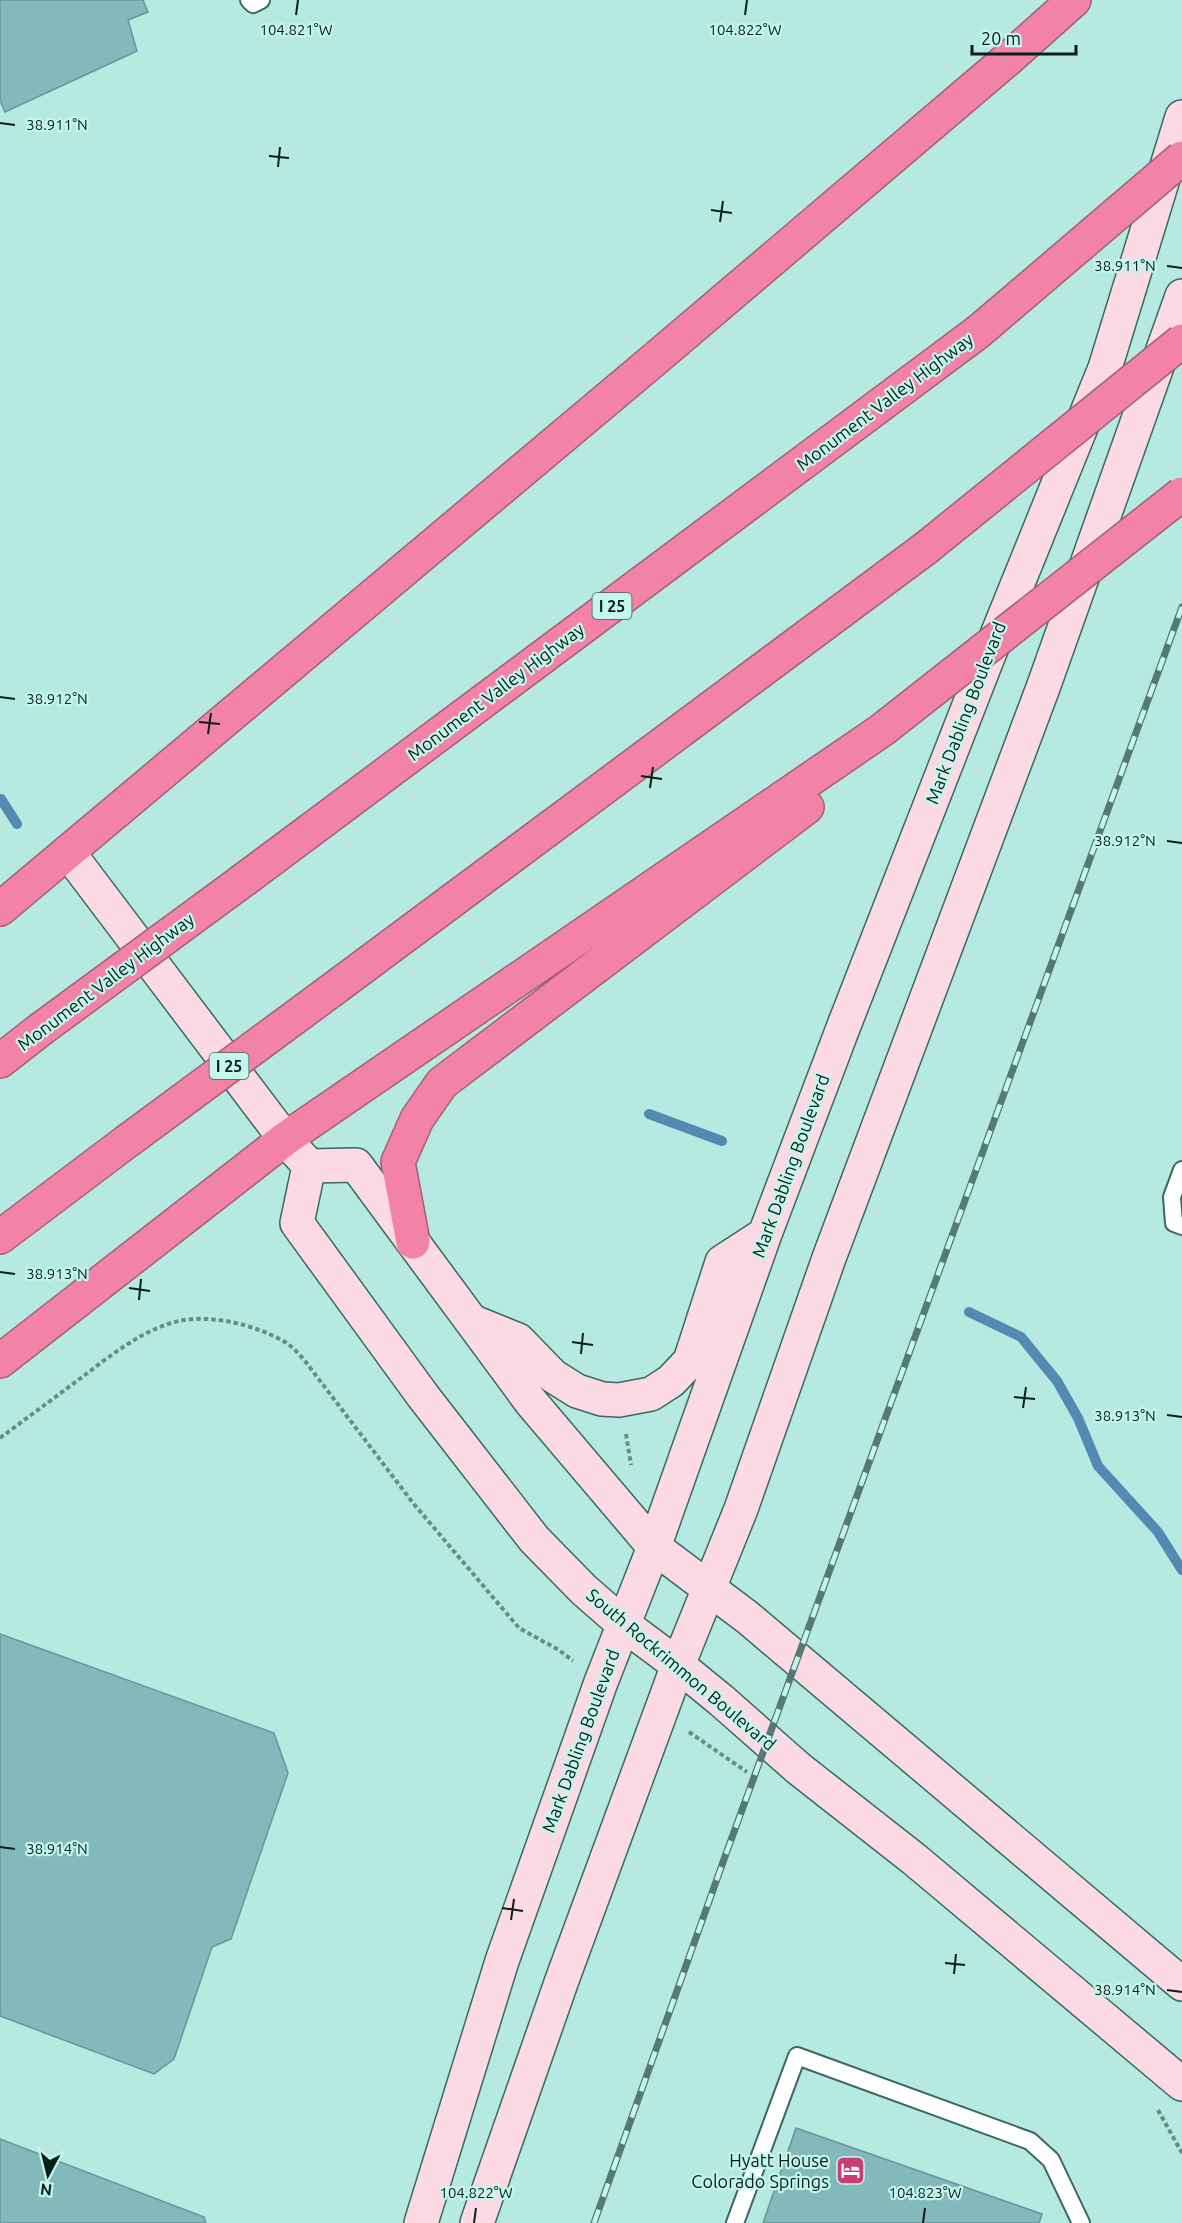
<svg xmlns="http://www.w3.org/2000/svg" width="1182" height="2223" font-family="Ubuntu,sans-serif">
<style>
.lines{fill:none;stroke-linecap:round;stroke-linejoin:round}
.stream{stroke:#518ab2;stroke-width:10}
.building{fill:#84b9bc;stroke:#64979a;stroke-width:1.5}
.lane-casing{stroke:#396961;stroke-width:20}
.secondary-casing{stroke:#396961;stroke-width:36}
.highway-casing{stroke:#a16075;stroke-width:36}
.path{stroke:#698e87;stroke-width:4;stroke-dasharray:4.5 3;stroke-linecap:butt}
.lane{stroke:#fff;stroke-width:16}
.secondary{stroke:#fbdae4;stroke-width:33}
.highway{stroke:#f283a6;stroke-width:33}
.rail-casing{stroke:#577973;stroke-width:7}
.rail{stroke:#c3f7ec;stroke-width:4.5;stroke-dasharray:14;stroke-linecap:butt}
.highway-bridge-casing{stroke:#a16075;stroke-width:36;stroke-linecap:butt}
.highway-bridge{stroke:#f283a6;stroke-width:33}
.ticks{fill:none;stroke:#0a1e1b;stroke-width:2}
.labels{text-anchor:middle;stroke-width:4.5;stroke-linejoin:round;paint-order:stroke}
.shield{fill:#c3f7ec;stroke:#425f5a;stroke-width:1.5}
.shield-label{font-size:16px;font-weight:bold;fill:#0a1e1b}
.street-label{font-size:18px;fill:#0a1e1b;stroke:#c3f7ec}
.poi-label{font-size:18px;fill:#0a1e1b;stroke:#c3f7ec;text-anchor:end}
.ticks-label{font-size:15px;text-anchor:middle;fill:#0a1e1b;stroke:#c3f7ec;stroke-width:4.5;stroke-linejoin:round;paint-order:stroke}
</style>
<rect width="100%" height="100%" fill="#b6e9df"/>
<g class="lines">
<path class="stream" d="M 1,799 L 17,824
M 649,1114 L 722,1141
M 969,1312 L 1021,1337 L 1057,1381 L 1078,1418 L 1098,1466 L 1158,1532 L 1182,1570"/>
</g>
<path class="building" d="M 0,0 L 143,0 L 148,12 L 128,20 L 137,51 L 5,112 L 0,100 Z
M 0,1634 L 274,1733 L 288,1773 L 231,1939 L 212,1947 L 174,2059 L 154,2074 L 0,2016 Z
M 796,2128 L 1042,2214 L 1039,2223 L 763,2223 Z
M 0,2139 L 204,2217 L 206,2223 L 0,2223 Z"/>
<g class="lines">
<defs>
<path id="lane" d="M 249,0 L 253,4 L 261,0
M 1182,1170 L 1172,1197 L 1174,1223 L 1182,1226
M 735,2223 L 797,2056 L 1030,2141 L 1051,2160 L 1081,2223"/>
<path id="secondary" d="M 68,852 L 285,1139 L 304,1160
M 309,1166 L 297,1223 L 423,1396 L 534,1539 L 584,1590 L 623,1624 L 678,1665 L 722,1701 L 798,1768 L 914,1859 L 1182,2084
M 309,1166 L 356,1165 L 531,1402 L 654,1547 L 747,1617 L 1182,1984
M 471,1321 L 518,1340 L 553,1376 L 577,1391 L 602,1399 L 619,1400 L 651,1394 L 671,1381 L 690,1361 L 722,1262 L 765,1234
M 421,2223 L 502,1961 L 601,1682 L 654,1547 L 765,1234 L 843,1028 L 986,662 L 1105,368 L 1182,117
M 477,2223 L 562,1980 L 678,1665 L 741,1509 L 829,1258 L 1044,685 L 1182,296"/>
<path id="highway" d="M 245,879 L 978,332
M 0,909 L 655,359 L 1009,58 L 1074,0
M 332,990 L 926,548
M 0,1061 L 41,1029
M 0,1237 L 126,1142
M 413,1242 L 398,1162 L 417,1119 L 442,1083 L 807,807
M 0,1361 L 285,1139 L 882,730"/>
</defs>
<use href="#lane" class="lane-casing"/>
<use href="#secondary" class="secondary-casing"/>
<use href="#highway" class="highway-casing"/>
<path class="path" d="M 626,1434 L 631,1465
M 0,1438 C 27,1418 54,1398 81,1378 C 110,1356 143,1329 179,1321 C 212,1314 256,1325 285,1342 C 293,1347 299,1354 305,1361 L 413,1503 L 519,1628 L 559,1650 L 573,1661
M 689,1732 L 747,1772
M 1158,2110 L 1182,2153"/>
<use href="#lane" class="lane"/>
<use href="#secondary" class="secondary"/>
<use href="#highway" class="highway"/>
<defs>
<path id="rail" d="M 594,2223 L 727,1851 L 1182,607"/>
</defs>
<use href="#rail" class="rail-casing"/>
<use href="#rail" class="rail"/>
<defs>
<path id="highway-bridge" d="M 978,332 L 1182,158
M 926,548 L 1182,341
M 882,730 L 1182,494
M 41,1029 L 245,879
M 126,1142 L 332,990"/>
</defs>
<use href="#highway-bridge" class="highway-bridge-casing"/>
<use href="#highway-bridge" class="highway-bridge"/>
</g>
<path class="ticks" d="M 296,15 L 298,0M 745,15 L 747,0M 0,123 L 15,125M 269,156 L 289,158M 278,167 L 280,147M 711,210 L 732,213M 720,222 L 723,201M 1167,266 L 1182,268M 0,697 L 15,699M 199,722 L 220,724M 208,734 L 211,713M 641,776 L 662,779M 650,788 L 653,767M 1167,841 L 1182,843M 0,1272 L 15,1274M 129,1288 L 150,1291M 139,1300 L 141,1279M 572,1342 L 593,1345M 581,1354 L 583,1333M 1014,1397 L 1035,1399M 1023,1408 L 1026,1387M 1167,1415 L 1182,1417M 0,1847 L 15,1849M 502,1908 L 523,1911M 511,1920 L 514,1899M 945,1963 L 965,1965M 954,1974 L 956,1954M 1167,1990 L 1182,1992M 474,2223 L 476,2208M 923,2223 L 925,2208"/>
<defs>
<symbol id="hotel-square" viewBox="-11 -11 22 22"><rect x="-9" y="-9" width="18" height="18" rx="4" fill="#c83d73" stroke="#c3f7ec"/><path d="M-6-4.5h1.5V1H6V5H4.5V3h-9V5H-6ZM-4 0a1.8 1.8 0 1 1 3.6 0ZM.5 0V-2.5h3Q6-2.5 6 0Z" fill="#fff"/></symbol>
</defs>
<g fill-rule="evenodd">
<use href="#hotel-square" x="834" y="2154" width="33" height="33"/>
</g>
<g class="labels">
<g class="shield">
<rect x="592.5" y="593" width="39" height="26" rx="4.5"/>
<rect x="209.5" y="1053" width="39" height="26" rx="4.5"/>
</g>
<g class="shield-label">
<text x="612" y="612">I 25</text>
<text x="229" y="1072">I 25</text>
</g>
<g class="street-label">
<text transform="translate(885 402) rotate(-37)" y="6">Monument Valley Highway</text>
<text transform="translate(496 692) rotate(-37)" y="6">Monument Valley Highway</text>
<text transform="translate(966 713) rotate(-69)" y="6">Mark Dabling Boulevard</text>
<text transform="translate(106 982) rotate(-37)" y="6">Monument Valley Highway</text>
<text transform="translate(791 1166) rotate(-70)" y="6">Mark Dabling Boulevard</text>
<text transform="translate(681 1670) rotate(40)" y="6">South Rockrimmon Boulevard</text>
<text transform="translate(581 1741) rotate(-70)" y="6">Mark Dabling Boulevard</text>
</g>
<g class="poi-label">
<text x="829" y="2167">Hyatt House<tspan x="829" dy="21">Colorado Springs</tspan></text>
</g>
</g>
<g class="ticks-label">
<text x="296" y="35">104.821°W</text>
<text x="745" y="35">104.822°W</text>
<text x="57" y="130">38.911°N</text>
<text x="1125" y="271">38.911°N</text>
<text x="57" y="704">38.912°N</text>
<text x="1125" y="846">38.912°N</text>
<text x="57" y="1279">38.913°N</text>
<text x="1125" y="1421">38.913°N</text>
<text x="57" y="1854">38.914°N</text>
<text x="1125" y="1995">38.914°N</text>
<text x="476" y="2198">104.822°W</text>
<text x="925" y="2198">104.823°W</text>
</g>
<g transform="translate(48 2175) rotate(187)" stroke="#c3f7ec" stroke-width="4.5" paint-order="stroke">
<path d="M0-4.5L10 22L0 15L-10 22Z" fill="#0a1e1b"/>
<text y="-9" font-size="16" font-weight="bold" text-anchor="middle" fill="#0a1e1b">N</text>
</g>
<path d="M972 45v9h104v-9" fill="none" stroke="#0a1e1b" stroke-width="3"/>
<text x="981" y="45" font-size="18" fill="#0a1e1b" stroke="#c3f7ec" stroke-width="4.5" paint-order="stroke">20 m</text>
</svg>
